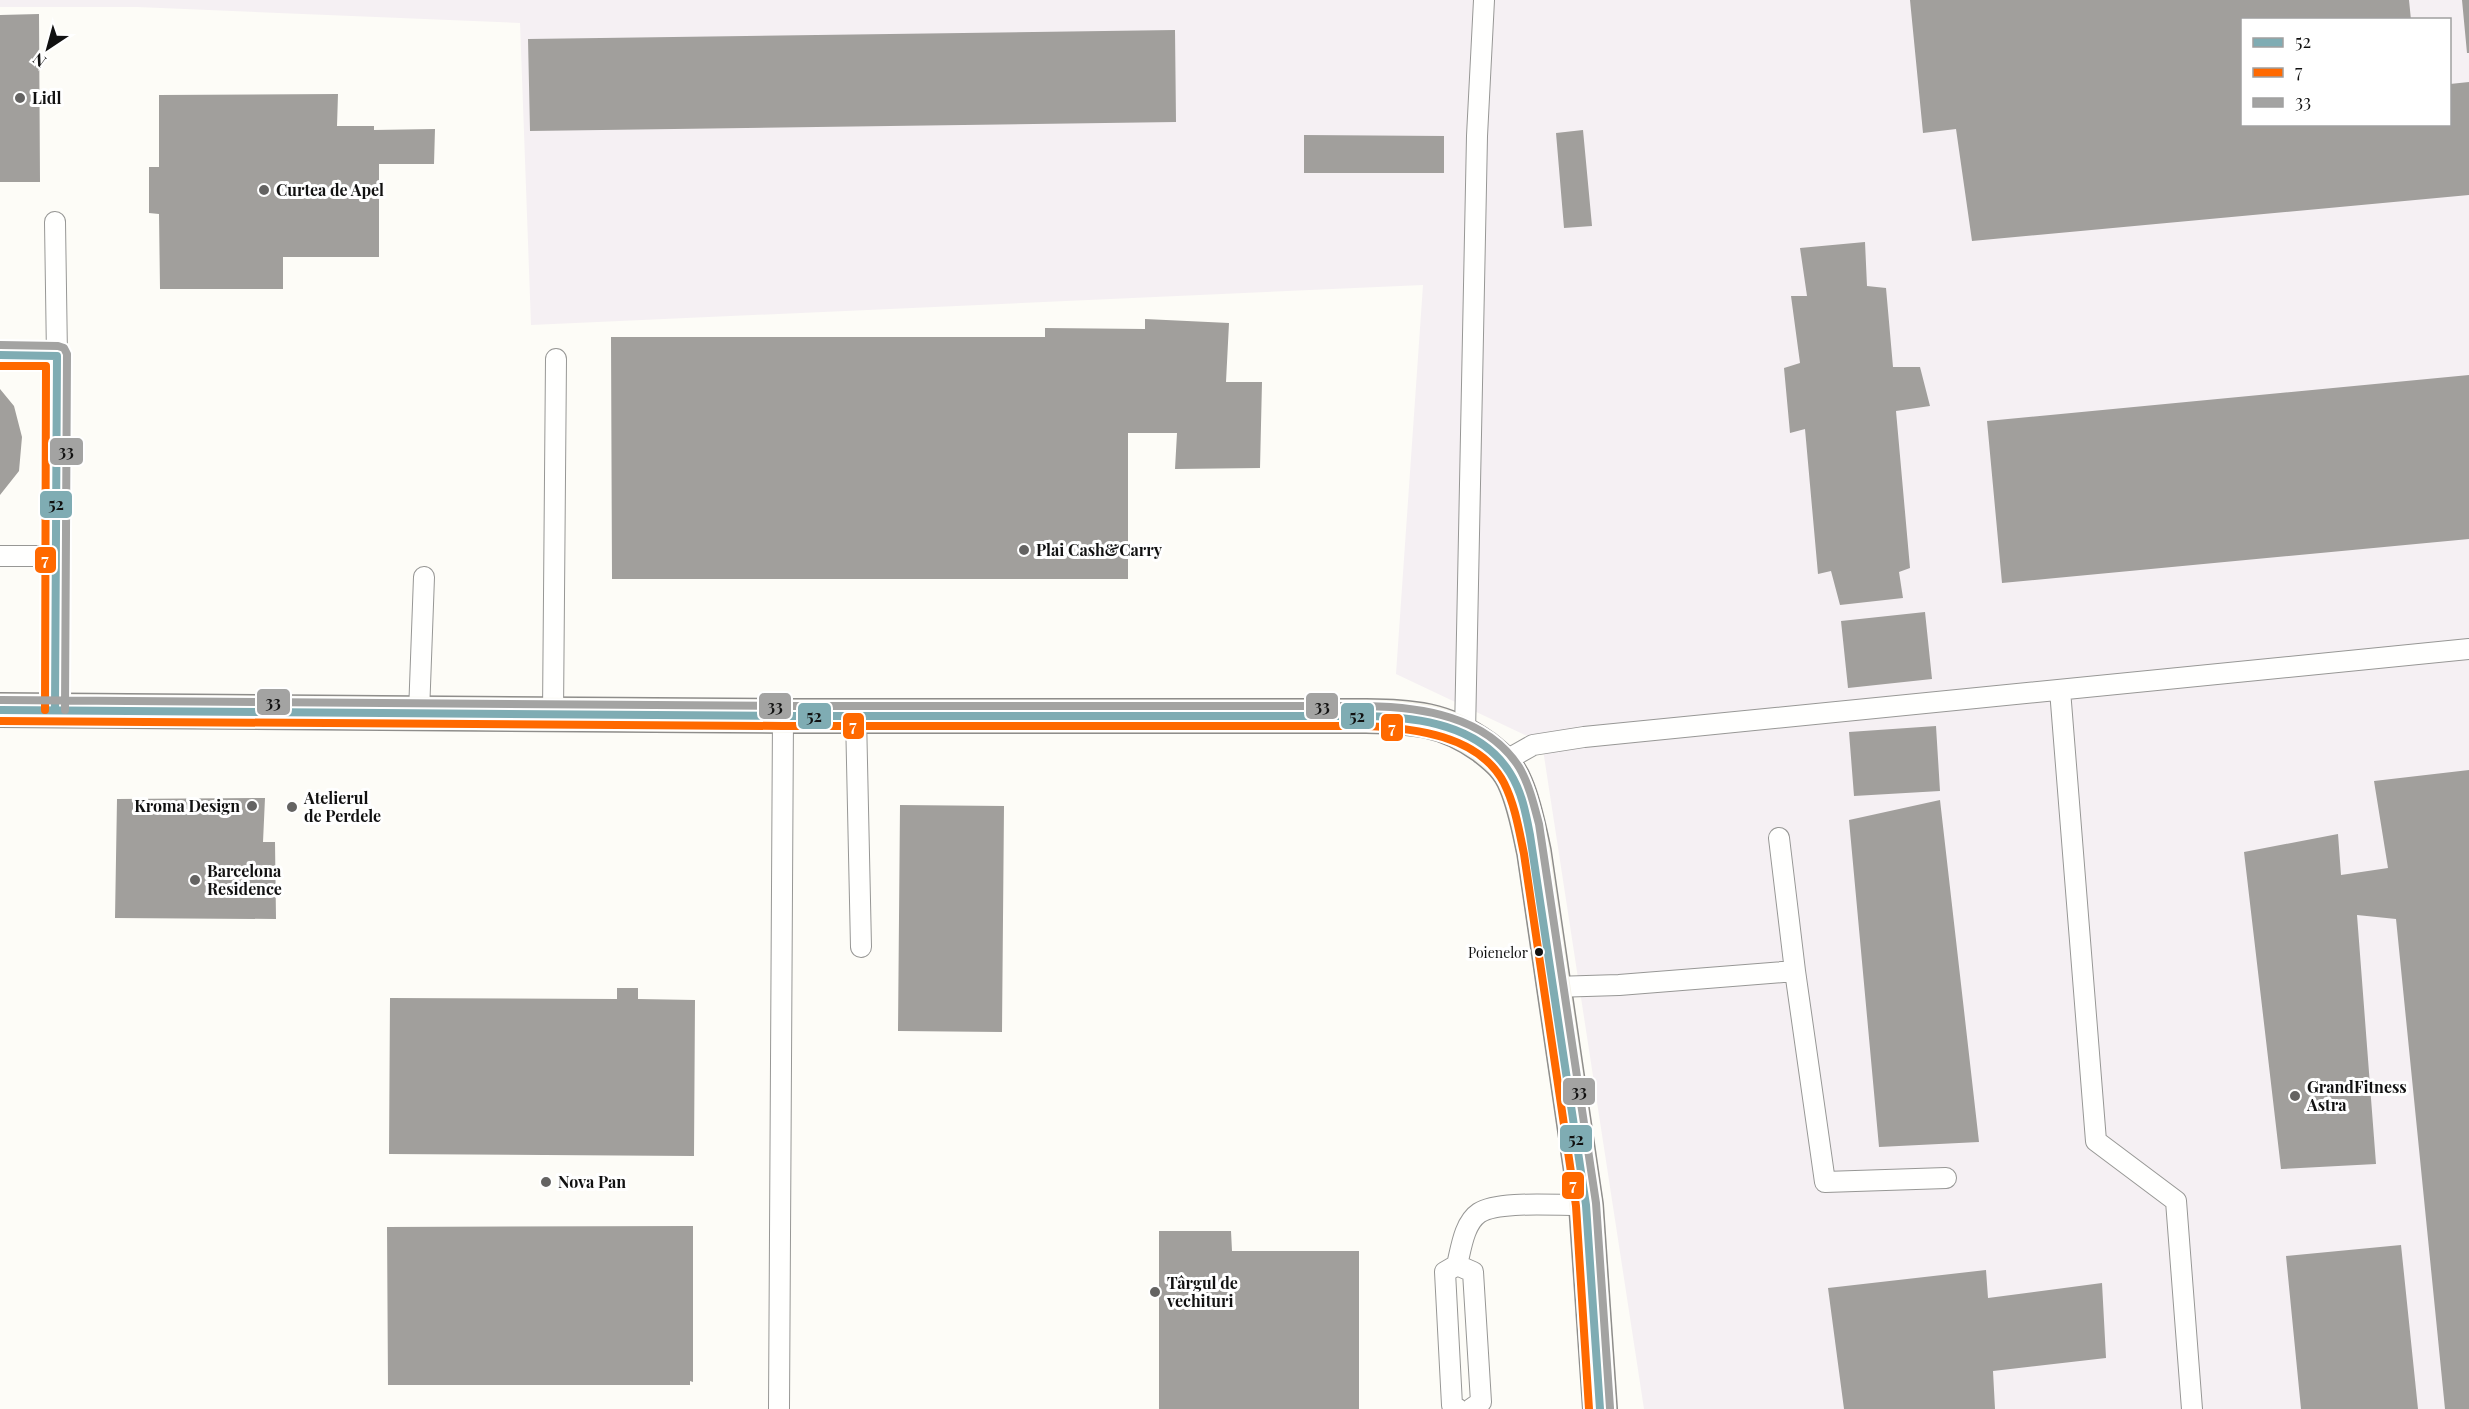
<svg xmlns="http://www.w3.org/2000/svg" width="2469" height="1409" font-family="'Playfair Display',serif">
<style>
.industrial{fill:#f5f0f3;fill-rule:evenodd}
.building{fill:#a19f9c}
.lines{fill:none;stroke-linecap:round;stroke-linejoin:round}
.lane-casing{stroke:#979795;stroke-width:22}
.secondary-casing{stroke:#8e8d8b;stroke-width:36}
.lane{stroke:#fffffe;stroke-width:20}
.secondary{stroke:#f6f4eb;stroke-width:33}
.bus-1-casing{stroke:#fff;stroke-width:12}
.bus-2-casing{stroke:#fff;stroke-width:12}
.bus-3-casing{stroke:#fff;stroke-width:12}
.bus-1{stroke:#7facb3;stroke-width:8}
.bus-2{stroke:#ff6900;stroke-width:8}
.bus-3{stroke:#a3a3a2;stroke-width:8}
.poi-dot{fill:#646362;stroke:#fff;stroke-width:2}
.bus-dot{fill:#111;stroke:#fff;stroke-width:2}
.labels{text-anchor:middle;stroke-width:6;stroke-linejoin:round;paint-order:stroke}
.bus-label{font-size:14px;fill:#111;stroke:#fff;text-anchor:end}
.poi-label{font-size:16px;font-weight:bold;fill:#111;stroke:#fff;text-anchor:start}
.line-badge{stroke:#fff;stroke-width:2}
.badge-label{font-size:16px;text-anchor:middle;font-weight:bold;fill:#fff}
.pale-badge-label{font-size:16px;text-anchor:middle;font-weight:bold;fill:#111}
</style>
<rect width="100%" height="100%" fill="#fdfcf7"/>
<path class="industrial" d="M 0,0 L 2469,0 L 2469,1409 L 1644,1409 L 1542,743 L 1396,674 L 1423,285 L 531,325 L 520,23 L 137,7 L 0,7 ZM 2242,20 L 2450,20 L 2450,124 L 2242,124 Z"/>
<path class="building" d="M 1910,0 L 2409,0 L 2411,20 L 2242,20 L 2242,124 L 2450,124 L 2450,84 L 2469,82 L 2469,195 L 1972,241 L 1956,129 L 1923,133 Z
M 2462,0 L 2469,0 L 2469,53 L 2467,53 Z
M 39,14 L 40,182 L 0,182 L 0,15 Z
M 1175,30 L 1176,122 L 530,131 L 528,39 Z
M 338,94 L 337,126 L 374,126 L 374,130 L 435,129 L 434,164 L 379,164 L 379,257 L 283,257 L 283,289 L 160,289 L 159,214 L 149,213 L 149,167 L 159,167 L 159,95 Z
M 1583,130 L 1592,226 L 1564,228 L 1556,133 Z
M 1304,135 L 1444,136 L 1444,173 L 1304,173 Z
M 1865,242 L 1867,286 L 1886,288 L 1893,367 L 1920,367 L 1930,406 L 1896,411 L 1910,568 L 1899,572 L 1903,598 L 1840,605 L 1831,571 L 1818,574 L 1805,429 L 1790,433 L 1784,368 L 1800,363 L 1791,296 L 1807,296 L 1800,248 Z
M 1145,319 L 1229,323 L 1226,382 L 1262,382 L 1260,468 L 1175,469 L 1177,433 L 1128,433 L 1128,579 L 612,579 L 611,337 L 1045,337 L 1045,328 L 1145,329 Z
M 2469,375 L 2469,539 L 2002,583 L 1987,421 Z
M 0,389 L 14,406 L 22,437 L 19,471 L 0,495 Z
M 1925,612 L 1932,679 L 1848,688 L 1841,621 Z
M 1936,726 L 1940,791 L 1854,796 L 1849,732 Z
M 2469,770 L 2469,1409 L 2445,1409 L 2396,919 L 2357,915 L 2376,1164 L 2281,1169 L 2244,852 L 2338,834 L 2341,875 L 2388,868 L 2374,781 Z
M 265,798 L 263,842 L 275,842 L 276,919 L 115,918 L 117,799 Z
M 1940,800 L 1979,1142 L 1879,1147 L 1849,820 Z
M 900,805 L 1004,806 L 1002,1032 L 898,1031 Z
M 617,988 L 638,988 L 638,999 L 695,1000 L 694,1156 L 389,1154 L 390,998 L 617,999 Z
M 693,1226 L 693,1382 L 690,1381 L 690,1385 L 388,1385 L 387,1227 Z
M 1159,1231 L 1231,1231 L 1232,1251 L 1359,1251 L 1359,1409 L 1159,1409 Z
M 2401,1245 L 2418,1409 L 2301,1409 L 2286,1256 Z
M 1986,1270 L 1988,1298 L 2102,1283 L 2106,1358 L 1993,1371 L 1995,1409 L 1844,1409 L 1828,1288 Z"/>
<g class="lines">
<defs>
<path id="lane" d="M 55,222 L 57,356
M 0,355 L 57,356 L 55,710
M 0,556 L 55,556
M 2060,690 L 2096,1141 L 2176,1201 L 2192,1409
M 419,713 L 424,577
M 553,714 L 556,359
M 856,716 L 861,947
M 1465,733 L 1477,136 L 1484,0
M 1503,762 L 1533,745 L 1584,737 L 2469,649
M 1779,838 L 1795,971
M 1554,987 L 1619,985 L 1795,971 L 1825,1182 L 1946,1178
M 1457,1265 L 1473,1272 L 1481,1402 L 1471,1409
M 779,1409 L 783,716
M 1458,1409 L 1452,1405 L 1445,1272 L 1457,1265 C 1461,1249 1464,1223 1479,1213 C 1499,1200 1561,1206 1586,1205"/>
<path id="secondary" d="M 0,710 L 783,716 L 1366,716 C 1413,717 1444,718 1484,747 C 1498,758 1509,767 1516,785 C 1525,806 1529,829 1534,852 L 1586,1205 L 1600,1409"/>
</defs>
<use href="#lane" class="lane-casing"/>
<use href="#secondary" class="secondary-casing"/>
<use href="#lane" class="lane"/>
<use href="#secondary" class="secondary"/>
<defs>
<path id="bus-1" d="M 0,355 L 57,356 L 55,710
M 0,710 L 783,716 L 1366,716 C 1418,717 1480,725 1510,773 C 1522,792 1526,814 1530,835 L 1586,1205 L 1600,1409"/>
<path id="bus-2" d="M 0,366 L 46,366 L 45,710
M 0,721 L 783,726 L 1366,726 C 1413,728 1479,735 1504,783 C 1515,805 1519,830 1524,854 L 1576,1206 L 1589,1409"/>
<path id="bus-3" d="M 0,345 L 58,346 L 64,348 L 67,354 L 65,710
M 0,700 L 783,706 L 1366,706 C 1421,707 1486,716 1519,767 C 1529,784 1534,805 1539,824 L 1596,1203 L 1610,1408"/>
</defs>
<use href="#bus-1" class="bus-1-casing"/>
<use href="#bus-2" class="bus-2-casing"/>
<use href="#bus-3" class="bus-3-casing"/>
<use href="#bus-1" class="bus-1"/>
<use href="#bus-2" class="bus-2"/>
<use href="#bus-3" class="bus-3"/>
</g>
<g class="poi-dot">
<circle cx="20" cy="98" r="6"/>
<circle cx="264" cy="190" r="6"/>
<circle cx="1024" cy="550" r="6"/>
<circle cx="252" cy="806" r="6"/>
<circle cx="292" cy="807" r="6"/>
<circle cx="195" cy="880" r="6"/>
<circle cx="2295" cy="1096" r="6"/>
<circle cx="546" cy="1182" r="6"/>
<circle cx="1155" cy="1292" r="6"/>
</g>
<circle class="bus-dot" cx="1539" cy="952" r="5"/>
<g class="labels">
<g class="bus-label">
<text x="1528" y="958">Poienelor</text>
</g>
<g class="poi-label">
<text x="32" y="104">Lidl</text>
<text x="276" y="196">Curtea de Apel</text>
<text x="1036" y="556">Plai Cash&amp;Carry</text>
<text x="304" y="804">Atelierul<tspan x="304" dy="18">de Perdele</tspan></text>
<text x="240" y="812" text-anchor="end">Kroma Design</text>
<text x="207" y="877">Barcelona<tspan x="207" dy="18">Residence</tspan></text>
<text x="2307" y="1093">GrandFitness<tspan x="2307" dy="18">Astra</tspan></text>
<text x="558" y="1188">Nova Pan</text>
<text x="1167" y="1289">Târgul de<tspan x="1167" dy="18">vechituri</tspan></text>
</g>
</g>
<g class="line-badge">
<rect x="49" y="437" width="35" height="29" rx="6" fill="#a3a3a2"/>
<rect x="39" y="490" width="34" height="29" rx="6" fill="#7facb3"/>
<rect x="34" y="546" width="23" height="28" rx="6" fill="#ff6900"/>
<rect x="256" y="688" width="35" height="28" rx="6" fill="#a3a3a2"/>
<rect x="758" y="692" width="34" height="28" rx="6" fill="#a3a3a2"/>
<rect x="1305" y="692" width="34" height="28" rx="6" fill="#a3a3a2"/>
<rect x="797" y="702" width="35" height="28" rx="6" fill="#7facb3"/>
<rect x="1340" y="702" width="35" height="28" rx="6" fill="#7facb3"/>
<rect x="842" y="712" width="23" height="28" rx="6" fill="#ff6900"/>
<rect x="1380" y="713" width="24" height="29" rx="6" fill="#ff6900"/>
<rect x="1562" y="1077" width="34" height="29" rx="6" fill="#a3a3a2"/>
<rect x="1559" y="1124" width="34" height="29" rx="6" fill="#7facb3"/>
<rect x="1561" y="1171" width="24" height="29" rx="6" fill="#ff6900"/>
</g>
<g class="badge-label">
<text x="45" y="566">7</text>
<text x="853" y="732">7</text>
<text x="1392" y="734">7</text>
<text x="1573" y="1191">7</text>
</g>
<g class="pale-badge-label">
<text x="66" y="457">33</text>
<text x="56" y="510">52</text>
<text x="273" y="708">33</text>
<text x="775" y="712">33</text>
<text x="1322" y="712">33</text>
<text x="814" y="722">52</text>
<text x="1357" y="722">52</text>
<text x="1579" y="1097">33</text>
<text x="1576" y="1145">52</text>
</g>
<rect x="2241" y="18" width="210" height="108" fill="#ffffff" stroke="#a0a0a0" stroke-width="1.5"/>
<rect x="2253" y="38" width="30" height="9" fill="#7facb3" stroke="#a0a0a0" stroke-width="1.5"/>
<text x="2295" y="48" font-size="18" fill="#111111">52</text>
<rect x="2253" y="68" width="30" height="9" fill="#ff6900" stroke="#a0a0a0" stroke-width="1.5"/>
<text x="2295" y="78" font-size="18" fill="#111111">7</text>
<rect x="2253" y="98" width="30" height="9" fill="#a3a3a2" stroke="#a0a0a0" stroke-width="1.5"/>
<text x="2295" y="108" font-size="18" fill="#111111">33</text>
<g transform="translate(48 48) rotate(216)" stroke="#ffffff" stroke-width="4.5" paint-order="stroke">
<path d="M0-4.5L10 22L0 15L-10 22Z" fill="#111111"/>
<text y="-9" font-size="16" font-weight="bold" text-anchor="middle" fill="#111111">N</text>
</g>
</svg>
